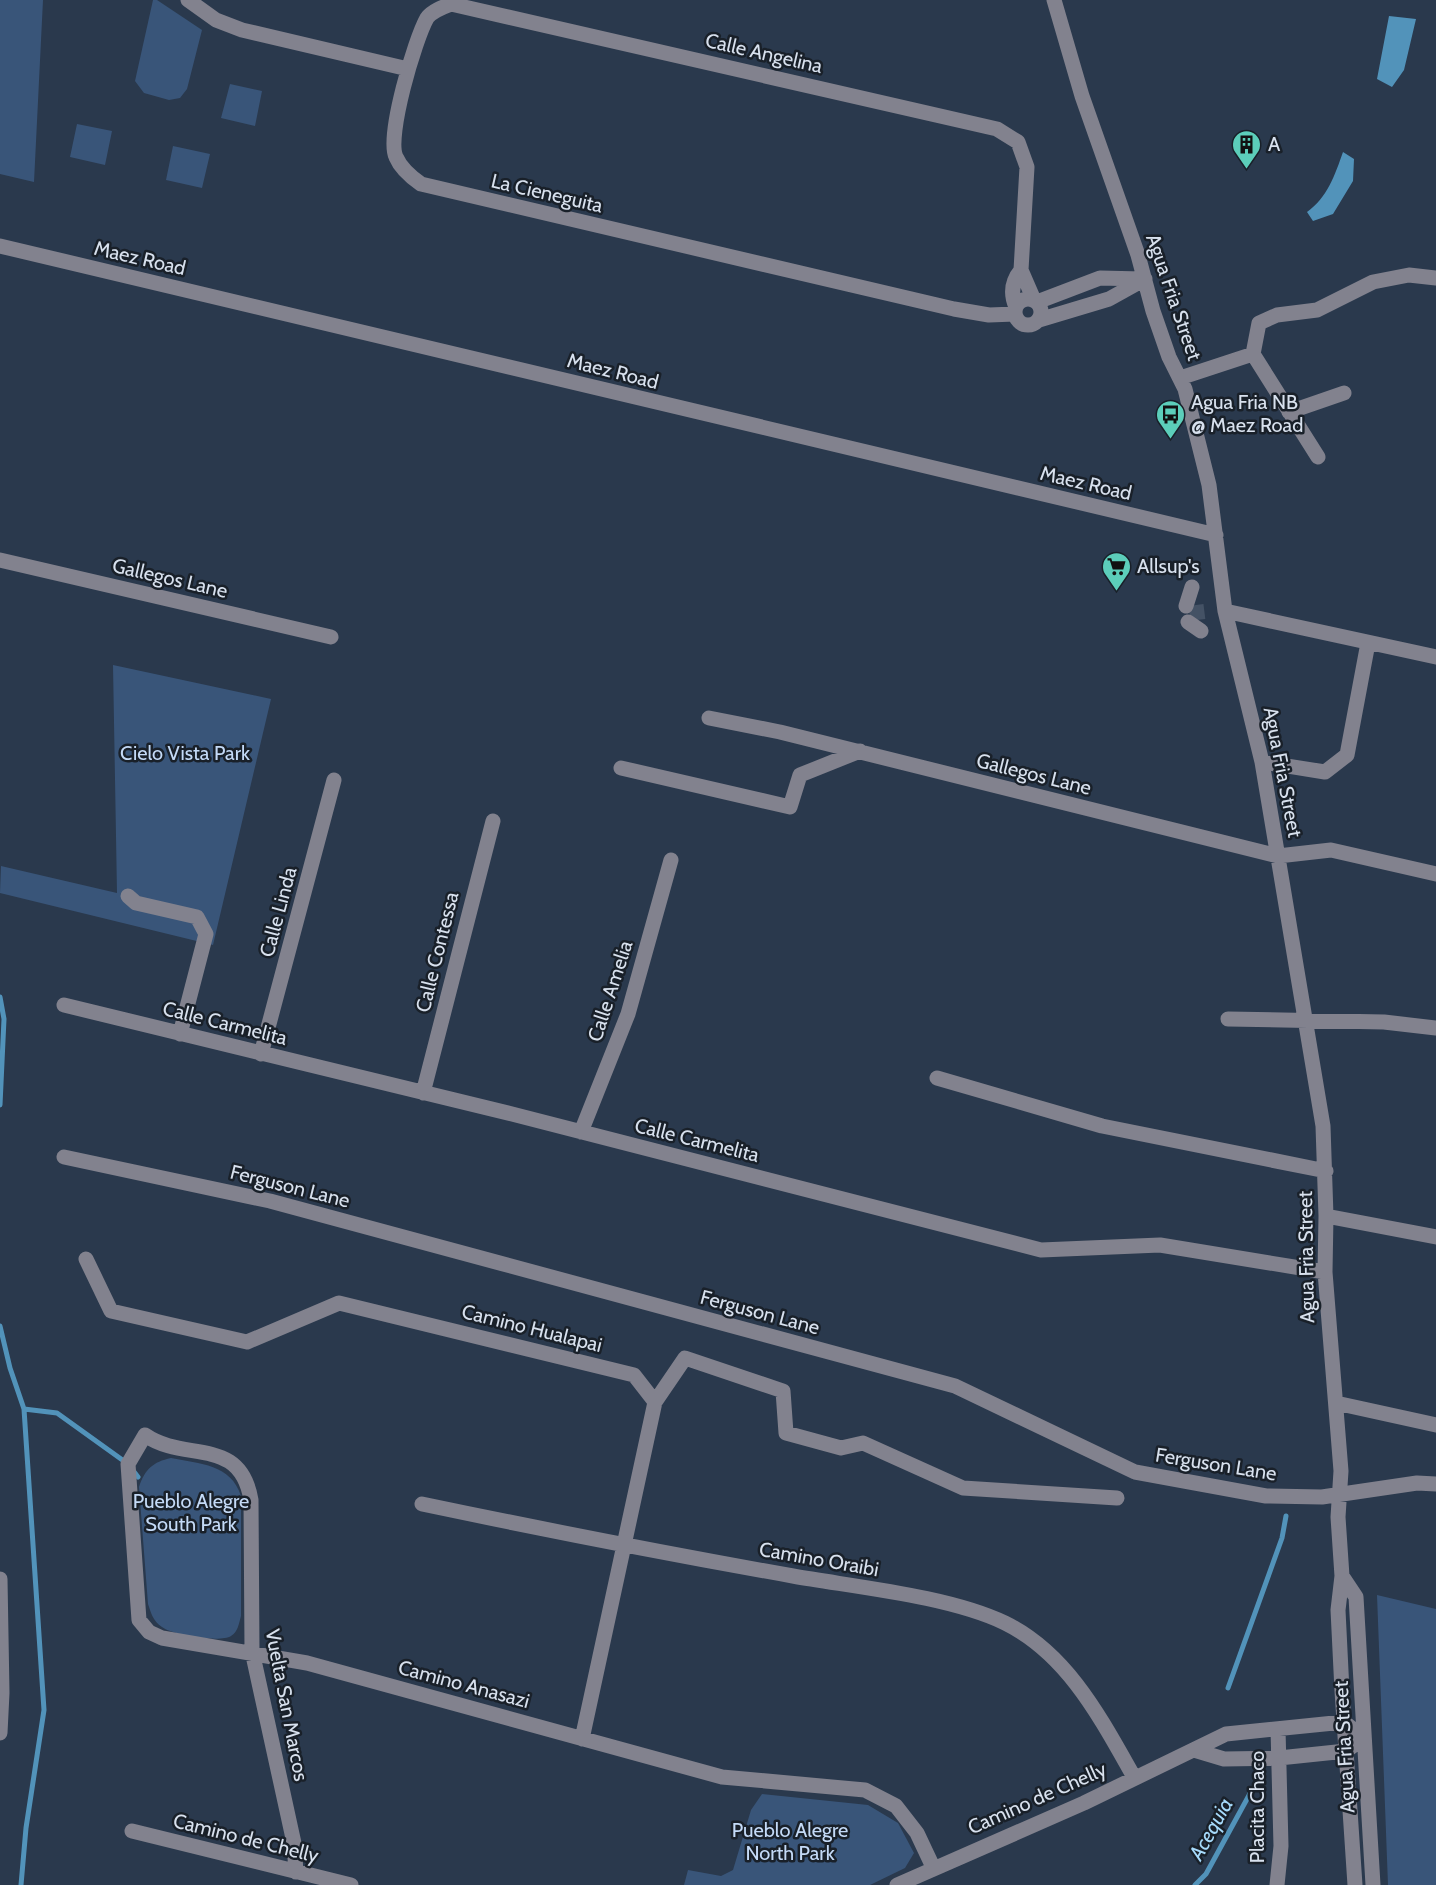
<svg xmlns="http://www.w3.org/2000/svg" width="1436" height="1885" font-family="Cabin,sans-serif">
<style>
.green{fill:#395579}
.water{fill:#5293ba}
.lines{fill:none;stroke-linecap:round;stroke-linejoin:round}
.stream{stroke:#5293ba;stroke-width:5}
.minor-tunnel{stroke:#445265;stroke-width:15;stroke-dasharray:15 8;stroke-linecap:butt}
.minor{stroke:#82828e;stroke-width:15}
.labels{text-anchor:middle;stroke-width:5;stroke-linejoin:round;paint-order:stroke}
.street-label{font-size:20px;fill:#d8e1ee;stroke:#192029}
.poi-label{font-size:20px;fill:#d8e1ee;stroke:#192029;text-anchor:start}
.park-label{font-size:20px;fill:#c4daf7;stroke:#192029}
.water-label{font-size:21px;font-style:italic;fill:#a6dafb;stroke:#192029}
</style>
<rect width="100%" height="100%" fill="#2a394d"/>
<path class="green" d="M 0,0 L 43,0 L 34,182 L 0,174 Z
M 153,0 L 157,0 L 202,30 L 187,89 L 180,98 L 169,100 L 144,93 L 135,81 Z
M 230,84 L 262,91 L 255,126 L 221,118 Z
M 77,124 L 112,131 L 105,165 L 70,157 Z
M 173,146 L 210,154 L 202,188 L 166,180 Z
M 113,665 L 271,699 L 213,945 L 0,893 L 1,866 L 117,893 Z
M 171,1458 C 200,1464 231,1464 241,1496 L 241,1616 C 239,1623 238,1632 231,1636 C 220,1643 172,1635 162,1627 C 153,1621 151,1613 148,1604 L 139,1487 C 145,1469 153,1462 171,1458 Z
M 1377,1595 L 1436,1609 L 1436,1885 L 1388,1885 Z
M 762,1794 L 868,1805 L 898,1823 L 914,1853 L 905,1868 L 870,1885 L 684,1885 L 688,1870 L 721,1876 L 733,1870 L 751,1810 Z"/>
<path class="water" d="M 1389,16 L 1416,19 L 1404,70 L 1392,87 L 1377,79 Z
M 1343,152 L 1354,159 L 1353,181 L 1333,214 L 1313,221 L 1307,212 C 1327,198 1335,175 1343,152 Z"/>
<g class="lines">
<path class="stream" d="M 0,997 L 4,1019 L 0,1105
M 0,1326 L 10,1368 L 24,1409 L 44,1710 L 26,1828 L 21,1885
M 24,1409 L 57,1413 L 128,1464 L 138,1477
M 1228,1688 L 1282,1538 L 1286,1516
M 1195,1885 L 1206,1874 L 1253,1788"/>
<path class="minor-tunnel" d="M 1196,605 L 1198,621"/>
<path class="minor" d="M 188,0 L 216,20 L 242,30 L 408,69
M 1054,0 L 1082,96 L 1138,255 L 1153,311 L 1169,357 L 1185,389 L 1209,485 L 1225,611 L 1262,762 L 1323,1126 L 1326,1216 L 1325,1272 L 1341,1471 L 1338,1517 L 1342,1576 L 1338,1610 L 1342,1691 L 1355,1885
M 0,246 L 1216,535
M 1021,270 L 1034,300
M1015 312a13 13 0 1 1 26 0a13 13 0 1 1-26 0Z
M 1037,302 L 1100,278 L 1142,279
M 1015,314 L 989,315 L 954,309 L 421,184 C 411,177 401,169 396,157 C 386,137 415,39 427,18 C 432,11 443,7 451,4 L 997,129 L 1018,142 L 1027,167 L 1021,270 C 1012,281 1010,293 1016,307
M 1039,320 L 1109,299 L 1145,279
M 1253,354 L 1318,457
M 1180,378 L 1253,354 L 1259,323 L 1277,315 L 1317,310 L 1373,282 L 1409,275 L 1436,278
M 1289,412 L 1344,393
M 0,560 L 331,637
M 1186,606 L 1192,587
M 1225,611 L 1436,657
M 1188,622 L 1201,631
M 709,718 L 780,732 L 1278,856 L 1331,850 L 1436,874
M 1262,762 L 1325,772 L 1347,755 L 1368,643
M 621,768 L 790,807 L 800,775 L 860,751
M 128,896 L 136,903 L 197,917 L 206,934 L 180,1034
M 64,1005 L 512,1114 L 1041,1250 L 1160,1245 L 1325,1272
M 1228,1019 L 1384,1022 L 1436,1028
M 261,1054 L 334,780
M 937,1078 L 1102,1126 L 1326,1171
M 423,1093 L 493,821
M 581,1132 L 628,1014 L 671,860
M 64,1157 L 270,1201 L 955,1386 L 1135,1472 L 1266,1496 L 1322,1497 L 1417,1483 L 1436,1484
M 1326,1216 L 1436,1237
M 86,1259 L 111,1311 L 247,1342 L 339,1303 L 634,1375 L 655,1402 L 582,1739
M 655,1402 L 685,1358 L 783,1391 L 786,1433 L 841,1448 L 863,1443 L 963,1488 L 1117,1498
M 1336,1403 L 1436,1425
M 422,1504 C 546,1530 669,1554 793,1576 C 855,1587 949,1596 1005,1623 C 1068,1654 1101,1719 1134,1777
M 1342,1576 L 1356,1597 L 1373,1885
M 0,1579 L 2,1693 L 0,1733
M 1194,1750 L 1224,1759 L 1279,1758 L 1346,1751 L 1354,1745
M 132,1831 L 351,1885
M 296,1872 L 294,1843 L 252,1651 L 251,1500 C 240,1435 185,1463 145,1435 L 128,1464 L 139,1620 L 149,1632 L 162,1638 L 307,1663 L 722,1777 L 865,1790 L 896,1806 L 917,1833 L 933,1867
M 897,1885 L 1084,1803 L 1226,1734 L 1344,1722 L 1364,1738
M 1277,1885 L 1281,1846 L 1278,1729"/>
</g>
<defs>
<symbol id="building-pin" viewBox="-11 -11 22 30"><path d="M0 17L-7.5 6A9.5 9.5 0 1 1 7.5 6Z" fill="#5cceba" stroke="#192029"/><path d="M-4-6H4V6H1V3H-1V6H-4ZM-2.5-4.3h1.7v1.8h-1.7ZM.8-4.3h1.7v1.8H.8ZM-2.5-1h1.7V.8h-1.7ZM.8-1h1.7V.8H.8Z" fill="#111"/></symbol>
<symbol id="bus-pin" viewBox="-11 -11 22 30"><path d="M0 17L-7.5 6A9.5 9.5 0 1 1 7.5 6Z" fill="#5cceba" stroke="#192029"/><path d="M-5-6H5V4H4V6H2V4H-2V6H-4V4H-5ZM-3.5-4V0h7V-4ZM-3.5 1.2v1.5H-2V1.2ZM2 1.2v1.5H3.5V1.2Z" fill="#111"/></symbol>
<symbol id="supermarket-pin" viewBox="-11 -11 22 30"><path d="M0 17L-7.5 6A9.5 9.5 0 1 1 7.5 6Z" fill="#5cceba" stroke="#192029"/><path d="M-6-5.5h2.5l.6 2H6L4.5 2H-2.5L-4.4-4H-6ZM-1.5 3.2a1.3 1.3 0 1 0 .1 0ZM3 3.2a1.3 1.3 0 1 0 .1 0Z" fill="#111"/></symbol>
</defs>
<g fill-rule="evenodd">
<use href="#building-pin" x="1230" y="128" width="33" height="45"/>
<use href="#bus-pin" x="1154" y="398" width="33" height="45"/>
<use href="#supermarket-pin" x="1100" y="550" width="33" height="45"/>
</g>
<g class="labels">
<g class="street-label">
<text transform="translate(764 53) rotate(13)" y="7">Calle Angelina</text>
<text transform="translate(547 193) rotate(13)" y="7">La Cieneguita</text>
<text transform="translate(140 258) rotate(13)" y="7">Maez Road</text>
<text transform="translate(1174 297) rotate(71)" y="7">Agua Fria Street</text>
<text transform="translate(613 371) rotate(14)" y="7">Maez Road</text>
<text transform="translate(1086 483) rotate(13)" y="7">Maez Road</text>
<text transform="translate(170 578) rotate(13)" y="7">Gallegos Lane</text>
<text transform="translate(1283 772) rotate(79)" y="7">Agua Fria Street</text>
<text transform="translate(1034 774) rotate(14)" y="7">Gallegos Lane</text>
<text transform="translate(278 912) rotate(-75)" y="7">Calle Linda</text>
<text transform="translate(437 952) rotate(-76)" y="7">Calle Contessa</text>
<text transform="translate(610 991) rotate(-72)" y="7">Calle Amelia</text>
<text transform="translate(225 1023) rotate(14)" y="7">Calle Carmelita</text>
<text transform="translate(697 1140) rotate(14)" y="7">Calle Carmelita</text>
<text transform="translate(290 1186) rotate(14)" y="7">Ferguson Lane</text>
<text transform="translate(1306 1257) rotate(-91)" y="7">Agua Fria Street</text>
<text transform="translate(760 1312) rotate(15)" y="7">Ferguson Lane</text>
<text transform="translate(532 1328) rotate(14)" y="7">Camino Hualapai</text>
<text transform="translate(1216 1464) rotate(9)" y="7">Ferguson Lane</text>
<text transform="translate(819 1559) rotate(10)" y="7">Camino Oraibi</text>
<text transform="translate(464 1684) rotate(15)" y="7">Camino Anasazi</text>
<text transform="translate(287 1705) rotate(79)" y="7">Vuelta San Marcos</text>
<text transform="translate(1344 1747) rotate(-93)" y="7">Agua Fria Street</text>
<text transform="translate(1037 1798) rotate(-24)" y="7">Camino de Chelly</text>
<text transform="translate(1257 1807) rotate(-90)" y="7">Placita Chaco</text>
<text transform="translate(246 1838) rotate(14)" y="7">Camino de Chelly</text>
</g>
<g class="poi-label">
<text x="1268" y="151">A</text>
<text x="1191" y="409">Agua Fria NB<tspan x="1191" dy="23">@ Maez Road</tspan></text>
<text x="1137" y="573">Allsup's</text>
</g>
<g class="park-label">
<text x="185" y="760">Cielo Vista Park</text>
<text x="191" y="1508">Pueblo Alegre<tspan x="191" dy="23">South Park</tspan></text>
<text x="790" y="1837">Pueblo Alegre<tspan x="790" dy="23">North Park</tspan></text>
</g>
<g class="water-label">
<text transform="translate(1211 1829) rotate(-61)" y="7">Acequia</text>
</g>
</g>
</svg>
